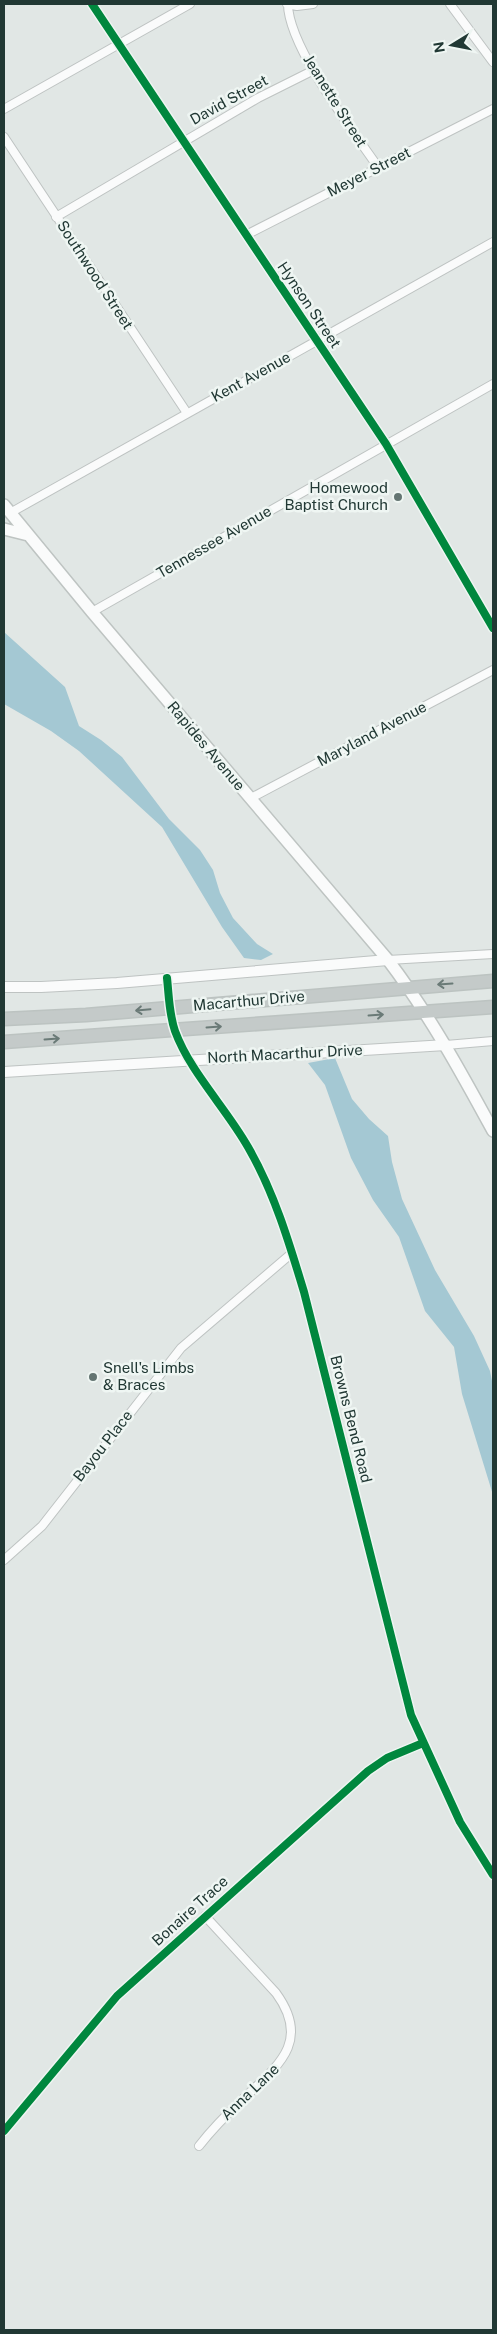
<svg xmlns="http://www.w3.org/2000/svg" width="497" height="2334" font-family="'Public Sans',sans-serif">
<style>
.water{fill:#a4c8d3}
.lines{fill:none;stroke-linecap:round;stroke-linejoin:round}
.minor-casing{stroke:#bec3c2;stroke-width:10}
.tertiary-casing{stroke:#bec3c2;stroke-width:12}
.secondary-casing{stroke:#bec4c2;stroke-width:14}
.trunk-casing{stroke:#bcc3c1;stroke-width:15}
.minor{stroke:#fafbfb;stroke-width:8}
.tertiary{stroke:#fafbfb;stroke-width:10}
.secondary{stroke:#fafbfb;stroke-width:11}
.trunk{stroke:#c4cac9;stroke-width:12}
.cycleway-casing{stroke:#eff6f3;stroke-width:11}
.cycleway{stroke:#00873e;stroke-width:8}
.oneway{stroke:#6a7a77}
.poi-dot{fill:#647572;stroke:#eff6f3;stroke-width:2}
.labels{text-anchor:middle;stroke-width:5;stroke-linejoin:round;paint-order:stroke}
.street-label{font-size:15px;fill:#213834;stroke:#eff6f3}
.poi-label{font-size:15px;fill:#213834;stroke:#eff6f3;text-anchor:end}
</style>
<rect width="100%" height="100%" fill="#e1e7e5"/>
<path class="water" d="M 4,632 L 65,687 L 79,726 L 101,740 L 122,757 L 169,819 L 200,850 L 213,870 L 220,893 L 233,918 L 257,944 L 273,954 L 261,960 L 244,958 L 222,927 L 162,827 L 79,751 L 51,731 L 4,704 Z
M 335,1058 L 352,1099 L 369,1119 L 388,1136 L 392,1162 L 402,1199 L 435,1270 L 474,1336 L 490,1371 L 493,1386 L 493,1495 L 462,1394 L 454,1347 L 425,1311 L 399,1237 L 373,1200 L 351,1158 L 325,1085 L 308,1063 Z"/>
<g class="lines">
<defs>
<path id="minor" d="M 92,4 L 386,444 L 493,628
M 287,4 L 297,6 L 313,4
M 288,4 C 288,46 353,131 378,167
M 450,4 L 493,62
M 4,109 L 190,4
M 4,137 L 187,413
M 56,217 L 258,98 L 314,70
M 246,235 L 493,109
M 10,513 L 493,242
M 92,612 L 493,384
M 251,798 L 493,670
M 388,960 L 493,954
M 167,978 C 169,996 169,1014 175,1031 C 190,1072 226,1108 248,1147 C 274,1192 289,1242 304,1292 L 411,1715 L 460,1822 L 493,1875
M 446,1045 L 493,1041
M 4,1560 L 42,1526 L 181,1348 L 292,1253
M 4,2131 L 117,1996 L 368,1771 L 387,1758 L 423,1743
M 199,2146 C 213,2128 228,2113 244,2098 C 279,2065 311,2041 276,1993 L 205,1916"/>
<path id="tertiary" d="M 4,987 L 41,987 L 117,983 L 388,960
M 4,1072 L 446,1045"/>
<path id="secondary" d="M 4,505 L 92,612 L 388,960 C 429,1014 461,1072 493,1131
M 4,529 L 28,535"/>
<path id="trunk" d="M 4,1019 L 86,1015 L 493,981
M 4,1042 L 493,1007"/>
</defs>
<use href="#minor" class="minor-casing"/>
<use href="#tertiary" class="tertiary-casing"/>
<use href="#secondary" class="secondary-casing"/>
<use href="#trunk" class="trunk-casing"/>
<use href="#minor" class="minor"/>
<use href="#tertiary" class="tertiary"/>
<use href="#secondary" class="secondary"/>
<use href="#trunk" class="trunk"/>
<defs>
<path id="cycleway" d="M 92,4 L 386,444 L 493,628
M 167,978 C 169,996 169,1014 175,1031 C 190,1072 226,1108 248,1147 C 274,1192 289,1242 304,1292 L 411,1715 L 460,1822 L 493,1875
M 4,2131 L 117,1996 L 368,1771 L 387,1758 L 423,1743"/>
</defs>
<use href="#cycleway" class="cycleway-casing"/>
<use href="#cycleway" class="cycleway"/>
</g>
<defs><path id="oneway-shaft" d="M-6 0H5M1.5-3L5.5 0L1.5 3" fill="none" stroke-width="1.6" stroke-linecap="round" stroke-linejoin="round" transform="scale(1.25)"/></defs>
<g class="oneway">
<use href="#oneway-shaft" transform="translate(445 984) rotate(176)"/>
<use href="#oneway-shaft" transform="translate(143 1010) rotate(175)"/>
<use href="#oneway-shaft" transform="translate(376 1015) rotate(-4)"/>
<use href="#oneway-shaft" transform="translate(214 1027) rotate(-4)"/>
<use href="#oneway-shaft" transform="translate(52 1039) rotate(-4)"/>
</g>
<g class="poi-dot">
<circle cx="398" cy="497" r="5"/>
<circle cx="93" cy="1377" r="5"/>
</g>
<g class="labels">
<g class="street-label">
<text transform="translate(229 100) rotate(-29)" y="5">David Street</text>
<text transform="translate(335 101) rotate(58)" y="5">Jeanette Street</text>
<text transform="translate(369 172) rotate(-27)" y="5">Meyer Street</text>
<text transform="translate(95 275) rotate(57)" y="5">Southwood Street</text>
<text transform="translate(309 305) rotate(56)" y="5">Hynson Street</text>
<text transform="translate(251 377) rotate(-29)" y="5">Kent Avenue</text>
<text transform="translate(214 542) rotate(-30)" y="5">Tennessee Avenue</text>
<text transform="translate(372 734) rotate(-28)" y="5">Maryland Avenue</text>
<text transform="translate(206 746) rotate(50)" y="5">Rapides Avenue</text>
<text transform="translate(249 1001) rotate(-5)" y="5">Macarthur Drive</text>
<text transform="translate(285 1054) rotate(-3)" y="5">North Macarthur Drive</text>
<text transform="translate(351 1419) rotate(76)" y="5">Browns Bend Road</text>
<text transform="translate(103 1446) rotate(-52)" y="5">Bayou Place</text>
<text transform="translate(190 1911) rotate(-42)" y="5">Bonaire Trace</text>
<text transform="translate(250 2092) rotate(-44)" y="5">Anna Lane</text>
</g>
<g class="poi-label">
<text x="388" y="493">Homewood<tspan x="388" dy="17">Baptist Church</tspan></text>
<text x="103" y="1373" text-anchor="start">Snell's Limbs<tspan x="103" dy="17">&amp; Braces</tspan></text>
</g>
</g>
<rect width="497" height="2334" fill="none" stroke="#213834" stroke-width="10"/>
<g transform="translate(452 45) rotate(260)" stroke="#eff6f3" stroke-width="4" paint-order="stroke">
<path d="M0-4L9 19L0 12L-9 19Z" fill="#213834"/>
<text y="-8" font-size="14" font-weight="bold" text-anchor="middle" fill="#213834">N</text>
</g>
</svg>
